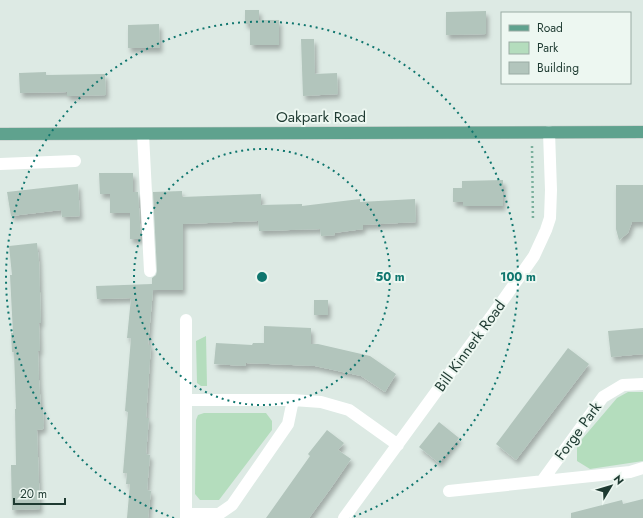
<svg xmlns="http://www.w3.org/2000/svg" width="643" height="518" font-family="Jost,sans-serif">
<style>
.green{fill:#b4ddbd}
.building{fill:#b2c5bc;filter:url(#shadow)}
.lines{fill:none;stroke-linecap:round;stroke-linejoin:round}
.major-casing{stroke:#bcc4c1;stroke-width:13}
.path{stroke:#7bb09d;stroke-width:2.5;stroke-dasharray:2 3;stroke-linecap:butt}
.minor{stroke:#fff;stroke-width:12}
.major{stroke:#5fa28e;stroke-width:12}
.ring{fill:none;stroke:#0f766e;stroke-width:2;stroke-dasharray:2 4}
.labels{text-anchor:middle;stroke-width:4;stroke-linejoin:round;paint-order:stroke}
.street-label{font-size:15px;fill:#1e3a31;stroke:#edf7f1}
.centre{fill:#0f766e;stroke:#edf7f1;stroke-width:2}
.ring-label{font-size:12px;text-anchor:middle;font-weight:bold;fill:#0f766e;stroke:#edf7f1;stroke-width:4;stroke-linejoin:round;paint-order:stroke}
</style>
<defs>
<filter id="shadow"><feDropShadow dx="2.5" dy="4.5" stdDeviation="2" flood-color="#0004"/></filter>
</defs>
<rect width="100%" height="100%" fill="#ddeae4"/>
<path class="green" d="M 206,336 L 207,386 L 201,386 L 197,383 L 196,341 Z
M 628,392 L 643,392 L 643,461 L 590,469 L 577,461 L 577,445 L 617,398 Z
M 204,413 L 266,413 L 272,421 L 272,430 L 219,500 L 200,500 L 195,494 L 196,420 L 198,415 Z"/>
<path class="building" d="M 245,10 L 259,10 L 259,20 L 279,20 L 279,45 L 250,45 L 250,24 L 245,24 Z
M 486,11 L 486,34 L 446,35 L 446,12 Z
M 159,24 L 160,48 L 128,48 L 128,25 Z
M 301,39 L 314,39 L 315,74 L 337,73 L 338,94 L 303,96 Z
M 46,72 L 46,75 L 105,74 L 106,95 L 67,96 L 67,92 L 20,93 L 19,73 Z
M 99,173 L 133,173 L 133,192 L 138,192 L 141,239 L 130,239 L 130,213 L 110,213 L 110,194 L 100,194 Z
M 503,180 L 503,206 L 463,206 L 463,202 L 453,202 L 453,188 L 462,188 L 462,181 Z
M 78,184 L 80,216 L 62,217 L 61,210 L 11,216 L 7,192 Z
M 616,185 L 643,185 L 643,222 L 632,222 L 628,233 L 619,240 L 616,229 Z
M 182,191 L 182,197 L 261,194 L 261,205 L 302,204 L 302,206 L 360,199 L 360,202 L 415,199 L 416,222 L 363,225 L 363,229 L 334,233 L 335,235 L 321,236 L 320,229 L 259,231 L 258,221 L 183,224 L 183,290 L 153,290 L 148,345 L 151,345 L 146,418 L 149,418 L 146,454 L 150,455 L 147,490 L 151,491 L 148,518 L 127,518 L 130,484 L 126,484 L 127,473 L 123,473 L 128,412 L 125,411 L 131,338 L 127,338 L 131,298 L 97,299 L 96,286 L 152,284 L 152,278 L 156,275 L 157,271 L 153,192 Z
M 37,243 L 39,261 L 41,323 L 39,323 L 40,351 L 38,351 L 39,380 L 41,408 L 43,408 L 44,426 L 43,429 L 37,430 L 40,509 L 12,510 L 11,465 L 16,465 L 15,409 L 16,409 L 14,352 L 12,352 L 11,333 L 13,333 L 10,275 L 12,275 L 9,246 Z
M 314,300 L 328,300 L 328,315 L 314,315 Z
M 264,326 L 311,328 L 311,344 L 318,344 L 370,356 L 396,374 L 385,392 L 361,376 L 315,366 L 246,363 L 245,366 L 214,364 L 216,343 L 252,345 L 253,343 L 264,343 Z
M 643,328 L 643,354 L 611,357 L 608,331 Z
M 568,348 L 589,364 L 516,460 L 496,444 Z
M 439,422 L 459,438 L 439,463 L 419,447 Z
M 327,430 L 344,443 L 338,450 L 351,459 L 331,488 L 309,518 L 266,518 L 310,456 L 308,454 Z
M 643,499 L 643,518 L 571,518 L 571,513 L 622,500 L 623,504 Z"/>
<g class="lines">
<defs>
<path id="major" d="M 0,134 L 643,132"/>
</defs>
<use href="#major" class="major-casing"/>
<path class="path" d="M 532,146 L 533,221"/>
<path class="minor" d="M 143,134 L 150,271
M 0,164 L 75,161
M 186,320 L 186,518
M 187,400 L 293,400 L 321,402 L 349,410 L 398,445
M 542,481 L 603,397 L 623,385 L 643,384
M 449,491 L 630,472 L 643,468
M 186,514 L 219,514 L 232,505 L 288,424 L 293,400
M 344,518 L 501,303 L 534,256 L 546,230 L 550,218 L 551,190 L 549,132"/>
<use href="#major" class="major"/>
</g>
<g class="ring">
<circle cx="262" cy="277" r="128"/>
<path d="M174 518A256 256 0 1 1 350 518"/>
</g>
<g class="labels">
<g class="street-label">
<text x="321" y="122">Oakpark Road</text>
<text transform="translate(470 346) rotate(-54)" y="5">Bill Kinnerk Road</text>
<text transform="translate(578 431) rotate(-54)" y="5">Forge Park</text>
</g>
</g>
<circle cx="262" cy="277" r="6" class="centre"/>
<g class="ring-label">
<text x="390" y="281">50 m</text>
<text x="518" y="281">100 m</text>
</g>
<rect x="501" y="12" width="130" height="72" fill="#edf7f1" stroke="#9aaba4"/>
<rect x="509" y="25" width="20" height="6" fill="#5fa28e" stroke="#9aaba4"/>
<text x="537" y="32" font-size="12" fill="#1e3a31">Road</text>
<rect x="509" y="42" width="20" height="12" fill="#b4ddbd" stroke="#9aaba4"/>
<text x="537" y="52" font-size="12" fill="#1e3a31">Park</text>
<rect x="509" y="62" width="20" height="12" fill="#b2c5bc" stroke="#9aaba4"/>
<text x="537" y="72" font-size="12" fill="#1e3a31">Building</text>
<g transform="translate(611 486) rotate(52)" stroke="#edf7f1" stroke-width="3" paint-order="stroke">
<path d="M0-3L7 15L0 10L-7 15Z" fill="#1e3a31"/>
<text y="-6" font-size="11" font-weight="bold" text-anchor="middle" fill="#1e3a31">N</text>
</g>
<path d="M14 498v6h51v-6" fill="none" stroke="#1e3a31" stroke-width="2"/>
<text x="20" y="498" font-size="12" fill="#1e3a31" stroke="#edf7f1" stroke-width="3" paint-order="stroke">20 m</text>
</svg>
